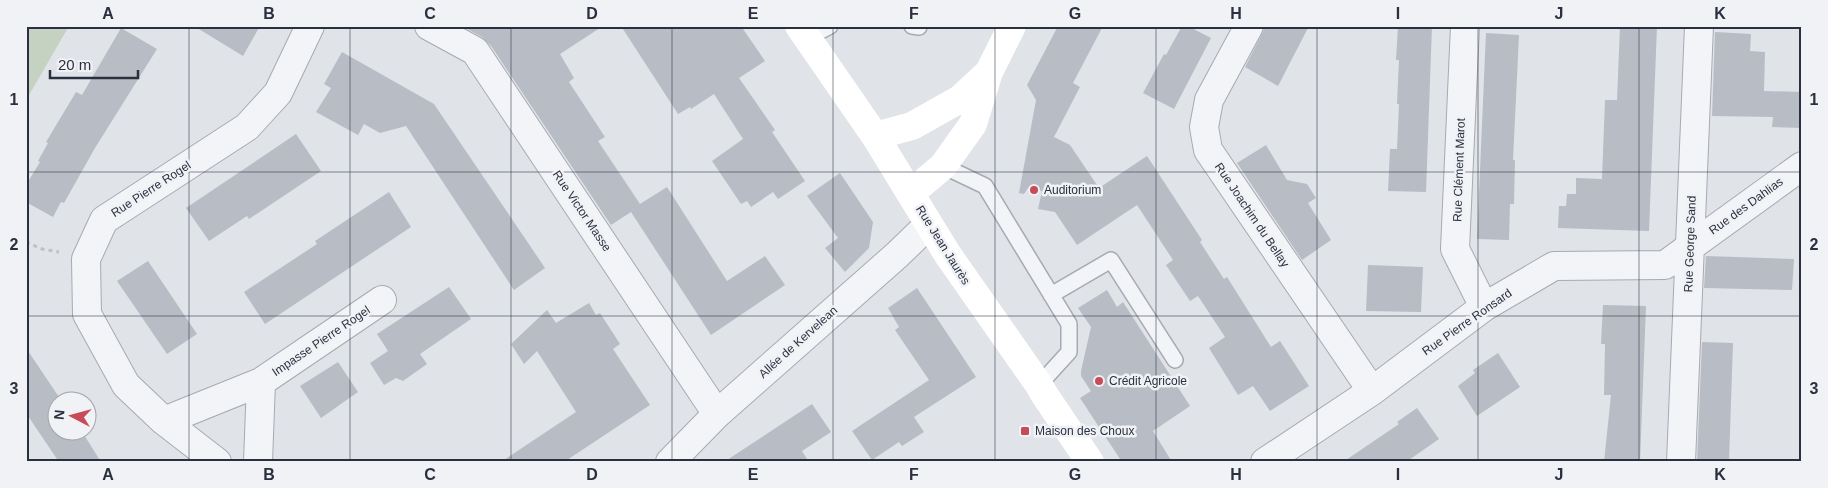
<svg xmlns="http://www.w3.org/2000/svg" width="1828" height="488" font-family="Arial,sans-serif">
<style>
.green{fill:#c5d2c2}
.building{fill:#b8bcc5}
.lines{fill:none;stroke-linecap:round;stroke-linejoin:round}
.lane-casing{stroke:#a6aab2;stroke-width:18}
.street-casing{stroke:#a6aab2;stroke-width:30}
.path{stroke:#bfc1c7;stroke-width:3;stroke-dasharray:4 4;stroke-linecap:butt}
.lane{stroke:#f3f4f7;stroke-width:15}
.street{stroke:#f3f4f7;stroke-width:28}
.secondary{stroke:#fff;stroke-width:28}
.grid{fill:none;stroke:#2a303f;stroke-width:1;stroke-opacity:0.55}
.poi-dot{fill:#c64d58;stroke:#f0f2f6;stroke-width:2}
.labels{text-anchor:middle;stroke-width:5;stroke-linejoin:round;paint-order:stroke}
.street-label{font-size:12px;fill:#2a303f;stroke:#f0f2f6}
.poi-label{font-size:12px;fill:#2a303f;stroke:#f0f2f6;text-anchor:start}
.neatline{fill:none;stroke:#2a303f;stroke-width:2}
.grid-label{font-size:16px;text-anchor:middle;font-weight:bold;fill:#2a303f}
</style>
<rect width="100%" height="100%" fill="#e0e3e8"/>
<path class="green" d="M 26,26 L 69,26 L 29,95 L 26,94 Z"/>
<path class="building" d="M 194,26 L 260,26 L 243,56 Z
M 462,26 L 603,26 L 560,54 L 574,78 L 569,82 L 605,137 L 598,141 L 640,204 L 667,187 L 727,281 L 765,256 L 785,285 L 711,335 L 631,212 L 611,225 L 491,46 L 482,37 Z
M 621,26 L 741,26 L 765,61 L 739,78 L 775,130 L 772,132 L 805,181 L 778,199 L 773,192 L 751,207 L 747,201 L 741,204 L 712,161 L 743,139 L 714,94 L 691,109 L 690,107 L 678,114 Z
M 1058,26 L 1103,26 L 1073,83 L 1080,87 L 1054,137 L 1070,145 L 1099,188 L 1147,156 L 1202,240 L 1200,242 L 1224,279 L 1227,277 L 1271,347 L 1280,341 L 1309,386 L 1270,411 L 1253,386 L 1238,395 L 1209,348 L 1225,337 L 1198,296 L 1190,301 L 1166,265 L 1173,260 L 1137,205 L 1077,245 L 1055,212 L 1038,209 L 1042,191 L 1028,188 L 1024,194 L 1019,193 L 1036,100 L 1027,85 Z
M 1182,26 L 1188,26 L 1211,38 L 1174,109 L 1143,93 L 1164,54 L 1166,55 Z
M 1266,26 L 1309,26 L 1278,86 L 1245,67 Z
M 1398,26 L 1432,26 L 1426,192 L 1388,191 L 1390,149 L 1397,149 L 1399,104 L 1397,104 L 1399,60 L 1396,60 Z
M 1620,26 L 1657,26 L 1649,231 L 1558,228 L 1559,206 L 1566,206 L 1567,194 L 1576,194 L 1576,178 L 1602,179 L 1605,100 L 1617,100 Z
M 121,28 L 157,49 L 95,148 L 64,203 L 61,202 L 53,217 L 26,202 L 26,185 L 40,162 L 38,161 L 48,143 L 46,142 L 76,92 L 82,95 Z
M 1715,32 L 1751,34 L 1750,51 L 1765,52 L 1764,91 L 1802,92 L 1802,128 L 1772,127 L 1773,117 L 1712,116 Z
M 1486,33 L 1519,35 L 1513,160 L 1515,160 L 1514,204 L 1510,204 L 1509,240 L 1477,239 Z
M 342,52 L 434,104 L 545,268 L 514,290 L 406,126 L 380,133 L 364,124 L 358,135 L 316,112 L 331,88 L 324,84 Z
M 296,134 L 321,171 L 249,219 L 247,216 L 209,241 L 186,208 Z
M 1266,145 L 1287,180 L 1307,184 L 1316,198 L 1308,203 L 1331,240 L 1302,260 L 1237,163 Z
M 840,173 L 873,222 L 869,248 L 845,272 L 825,248 L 838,238 L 807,196 Z
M 389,192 L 411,227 L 265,324 L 244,292 L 317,244 L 315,241 Z
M 1706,256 L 1794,259 L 1792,290 L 1704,288 Z
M 148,261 L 197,334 L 167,354 L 117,281 Z
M 1368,265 L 1423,267 L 1421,312 L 1366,311 Z
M 449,287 L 471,319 L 420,354 L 427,364 L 403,381 L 396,378 L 384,385 L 370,363 L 388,351 L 377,334 Z
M 917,288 L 976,377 L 914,417 L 924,432 L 902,446 L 899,442 L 872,460 L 852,431 L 929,380 L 895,330 L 899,327 L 888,308 Z
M 1107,290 L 1117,307 L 1123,302 L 1190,406 L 1153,431 L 1172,462 L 1122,462 L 1080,398 L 1091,391 L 1081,376 L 1081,371 L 1091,327 L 1078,308 Z
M 589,303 L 596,315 L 600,313 L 620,344 L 613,349 L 650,405 L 564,462 L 501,462 L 576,412 L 537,351 L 524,364 L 511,344 L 547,310 L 556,323 Z
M 1603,305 L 1646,306 L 1640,462 L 1604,462 L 1611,395 L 1604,395 L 1605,344 L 1601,344 Z
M 1702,342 L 1733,343 L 1729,462 L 1697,462 Z
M 26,348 L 61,400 L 58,400 L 58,430 L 81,430 L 101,462 L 59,462 L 26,413 Z
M 1498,353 L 1520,387 L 1477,416 L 1458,386 L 1475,373 L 1473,370 Z
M 338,362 L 358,392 L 321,418 L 300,386 Z
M 812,404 L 831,432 L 802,451 L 809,462 L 724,462 Z
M 1417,408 L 1439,439 L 1406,462 L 1343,462 L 1399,424 L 1397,422 Z"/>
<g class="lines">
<defs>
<path id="lane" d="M 912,26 L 919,27
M 807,38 L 830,26
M 943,166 L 985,186 L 1069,324 L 1069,352 L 1039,385
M 1051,295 L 1111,260 L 1175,360"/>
<path id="street" d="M 429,26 L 475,51 L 717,414
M 1249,26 L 1209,100 L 1204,127 L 1208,150 L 1372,391
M 1465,26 L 1455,249 L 1484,307
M 164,421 L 261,382 L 382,300
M 217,462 L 164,421 L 126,385 L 87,314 L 86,259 L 104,220 L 247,127 L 278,93 L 310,26
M 258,462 L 261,382
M 670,462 L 717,414 L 897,255 L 928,225
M 1265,462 L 1372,391 L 1484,307 L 1554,266 L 1665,265 L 1802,166
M 1681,462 L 1699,26"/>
</defs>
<use href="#lane" class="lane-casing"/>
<use href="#street" class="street-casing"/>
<path class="path" d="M 26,242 L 42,249 L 59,252"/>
<use href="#lane" class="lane"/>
<use href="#street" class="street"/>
<path class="secondary" d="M 799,26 L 875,136 L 948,255 L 1039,385 L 1044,394 L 1090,462
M 875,136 L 912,126 L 960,99 L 988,73
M 911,193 L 943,166 L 973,124 L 989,72 L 1012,26"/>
</g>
<path class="grid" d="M 189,26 L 189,462M 350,26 L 350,462M 511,26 L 511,462M 672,26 L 672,462M 833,26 L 833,462M 995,26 L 995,462M 1156,26 L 1156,462M 1317,26 L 1317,462M 1478,26 L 1478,462M 1639,26 L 1639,462M 26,172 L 1802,172M 26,316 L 1802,316"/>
<g class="poi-dot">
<circle cx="1034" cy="190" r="5"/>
<circle cx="1099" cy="381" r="5"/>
<rect x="1020" y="426" width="10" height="10" rx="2.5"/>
</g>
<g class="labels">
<g class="street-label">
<text transform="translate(1459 170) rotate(-88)" y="4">Rue Clément Marot</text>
<text transform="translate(151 189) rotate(-33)" y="4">Rue Pierre Rogel</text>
<text transform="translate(1746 206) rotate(-36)" y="4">Rue des Dahlias</text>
<text transform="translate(582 211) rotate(56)" y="4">Rue Victor Masse</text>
<text transform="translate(1252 215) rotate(56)" y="4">Rue Joachim du Bellay</text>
<text transform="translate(1690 244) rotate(-88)" y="4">Rue George Sand</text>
<text transform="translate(943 245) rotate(58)" y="4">Rue Jean Jaurès</text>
<text transform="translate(1467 322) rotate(-35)" y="4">Rue Pierre Ronsard</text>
<text transform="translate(321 341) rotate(-34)" y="4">Impasse Pierre Rogel</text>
<text transform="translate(798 342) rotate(-42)" y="4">Allée de Kervelean</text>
</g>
<g class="poi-label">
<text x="1044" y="194">Auditorium</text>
<text x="1109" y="385">Crédit Agricole</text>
<text x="1035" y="435">Maison des Choux</text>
</g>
</g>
<rect width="1828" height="488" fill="none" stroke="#f0f2f6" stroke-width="55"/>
<g transform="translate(72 416) rotate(276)"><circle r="24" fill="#f0f2f6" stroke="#a1a4ad"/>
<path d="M0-4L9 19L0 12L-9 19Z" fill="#c64d58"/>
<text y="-8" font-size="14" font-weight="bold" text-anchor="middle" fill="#2a303f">N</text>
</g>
<path d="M50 70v8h88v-8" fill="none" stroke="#2a303f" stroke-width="2.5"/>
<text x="58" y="70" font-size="15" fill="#2a303f" stroke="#f0f2f6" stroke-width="4" paint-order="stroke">20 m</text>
<rect x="28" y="28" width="1772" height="432" class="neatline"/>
<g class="grid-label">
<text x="108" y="19">A</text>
<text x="269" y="19">B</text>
<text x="430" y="19">C</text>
<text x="592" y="19">D</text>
<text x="753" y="19">E</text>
<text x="914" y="19">F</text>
<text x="1075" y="19">G</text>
<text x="1236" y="19">H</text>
<text x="1398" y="19">I</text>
<text x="1559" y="19">J</text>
<text x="1720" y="19">K</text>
<text x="14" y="105">1</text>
<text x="1814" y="105">1</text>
<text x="14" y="250">2</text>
<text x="1814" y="250">2</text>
<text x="14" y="394">3</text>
<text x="1814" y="394">3</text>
<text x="108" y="480">A</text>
<text x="269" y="480">B</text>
<text x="430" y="480">C</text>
<text x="592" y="480">D</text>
<text x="753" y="480">E</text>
<text x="914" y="480">F</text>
<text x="1075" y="480">G</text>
<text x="1236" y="480">H</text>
<text x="1398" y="480">I</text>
<text x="1559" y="480">J</text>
<text x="1720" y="480">K</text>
</g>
</svg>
